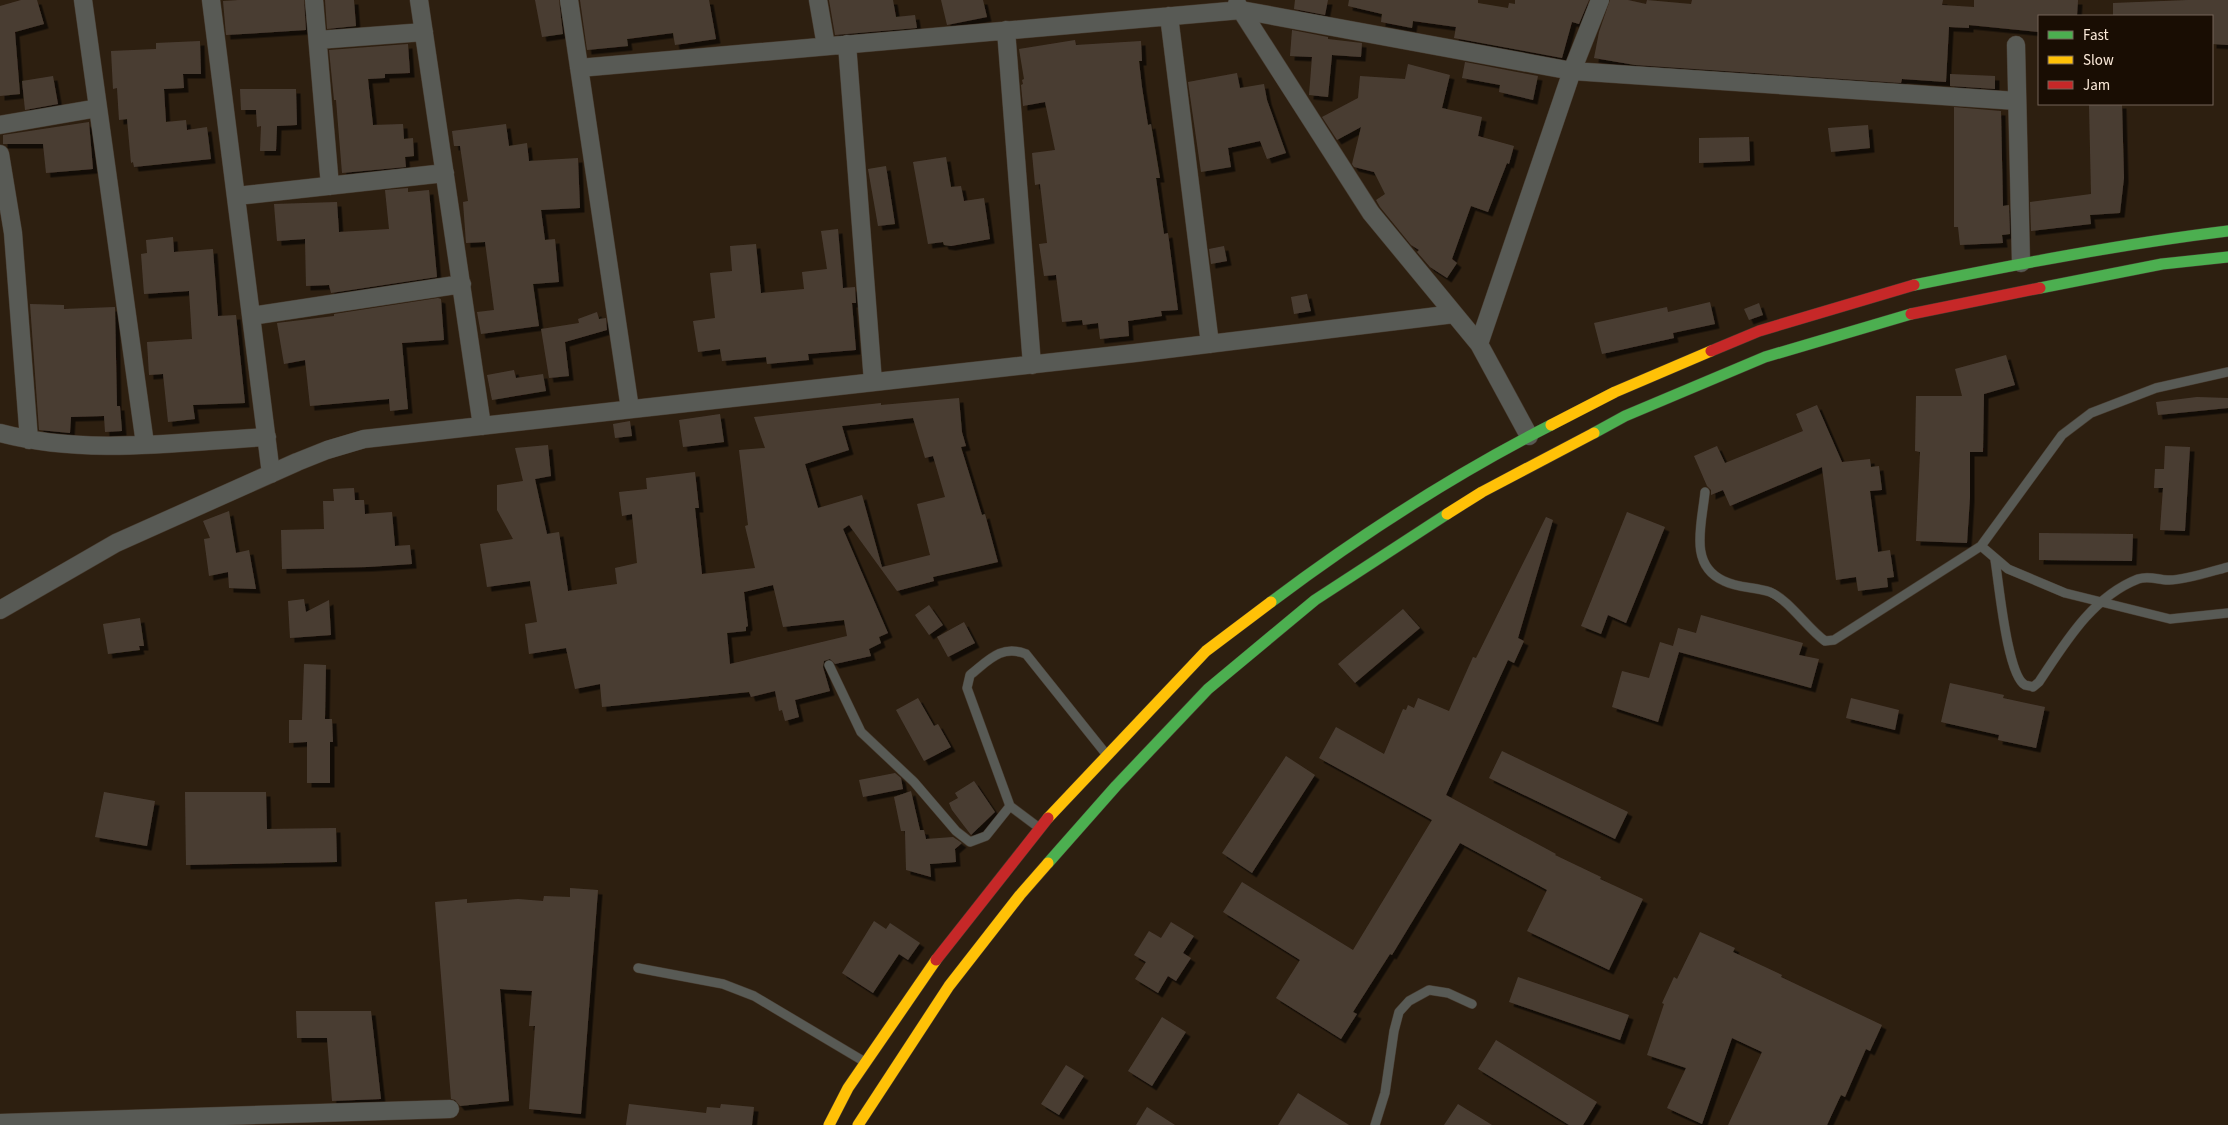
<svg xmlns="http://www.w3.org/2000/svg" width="2228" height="1125" font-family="'Source Sans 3',sans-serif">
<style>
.building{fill:#4a3d33;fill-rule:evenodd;filter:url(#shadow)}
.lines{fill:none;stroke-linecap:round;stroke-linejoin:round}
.lane-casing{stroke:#473b2f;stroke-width:10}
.street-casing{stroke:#473b2f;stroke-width:19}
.fast-casing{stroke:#473b2f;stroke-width:12}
.slow-casing{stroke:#473b2f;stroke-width:12}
.jam-casing{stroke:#473b2f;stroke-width:12}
.lane{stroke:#585a55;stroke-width:9}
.street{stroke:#585a55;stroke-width:18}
.fast{stroke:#4caf50;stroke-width:11}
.slow{stroke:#ffc107;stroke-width:11}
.jam{stroke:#c62828;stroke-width:11}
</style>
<defs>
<filter id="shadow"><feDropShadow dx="4.5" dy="4.5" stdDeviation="0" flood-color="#0009"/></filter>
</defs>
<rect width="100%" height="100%" fill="#2d1f10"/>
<path class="building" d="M 21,0 L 37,0 L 44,24 L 15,32 L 20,94 L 0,96 L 0,6 Z
M 239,0 L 304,0 L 306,30 L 226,35 L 223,1 Z
M 325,0 L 354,0 L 356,26 L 327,29 Z
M 535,0 L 559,0 L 563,34 L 542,37 Z
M 580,0 L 709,0 L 716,39 L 675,45 L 673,33 L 627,39 L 628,46 L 587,50 Z
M 829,0 L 893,0 L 896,17 L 915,15 L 917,28 L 835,35 Z
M 941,0 L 983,0 L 987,17 L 947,25 Z
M 1295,0 L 1328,0 L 1325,15 L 1294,9 Z
M 1349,0 L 1478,0 L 1478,3 L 1508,8 L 1509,3 L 1515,4 L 1515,0 L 1589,0 L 1579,24 L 1572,22 L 1562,58 L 1454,38 L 1456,27 L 1413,21 L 1412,28 L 1381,22 L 1382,14 L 1348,6 Z
M 1610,0 L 1628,0 L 1646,4 L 1647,0 L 1691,4 L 1692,0 L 1943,0 L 1942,5 L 1974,7 L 1974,0 L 2078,0 L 2077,16 L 2039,16 L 2039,32 L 1969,25 L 1969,28 L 1949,27 L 1946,82 L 1902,79 L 1901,83 L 1635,65 L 1594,58 L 1599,32 Z
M 2188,0 L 2228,0 L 2228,45 L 2212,44 L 2212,16 L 2113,16 L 2113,3 Z
M 1292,30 L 1328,37 L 1328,39 L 1362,43 L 1361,57 L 1332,55 L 1328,97 L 1309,95 L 1312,57 L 1290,56 Z
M 1075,40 L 1076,45 L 1141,41 L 1142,61 L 1139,61 L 1142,87 L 1148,125 L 1151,124 L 1160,178 L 1156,178 L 1164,234 L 1168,233 L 1178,310 L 1161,311 L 1162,316 L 1128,321 L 1129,336 L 1100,339 L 1098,323 L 1083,325 L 1082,320 L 1062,322 L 1056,275 L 1044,276 L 1039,244 L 1047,243 L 1040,184 L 1035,185 L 1032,153 L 1055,150 L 1045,102 L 1023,106 L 1021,85 L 1023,84 L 1022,80 L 1024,79 L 1019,49 Z
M 200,41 L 201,74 L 183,74 L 184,88 L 164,89 L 166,122 L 186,120 L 187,130 L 207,127 L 211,159 L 134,167 L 133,162 L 131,163 L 127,119 L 119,120 L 117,88 L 113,89 L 111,51 L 156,49 L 156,43 Z
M 408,44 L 410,73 L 385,74 L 385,78 L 368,79 L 373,125 L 403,124 L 404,139 L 413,138 L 414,156 L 405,157 L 406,167 L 342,173 L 336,100 L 334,100 L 329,50 Z
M 1465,62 L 1538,76 L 1533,100 L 1499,92 L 1500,85 L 1462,78 Z
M 1408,64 L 1450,75 L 1442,108 L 1482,117 L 1478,136 L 1514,146 L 1509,164 L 1507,163 L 1488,212 L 1471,206 L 1452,259 L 1457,263 L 1447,278 L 1430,267 L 1417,252 L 1419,250 L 1411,245 L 1380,207 L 1376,200 L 1385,194 L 1374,172 L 1354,167 L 1352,164 L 1361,127 L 1337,140 L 1322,117 L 1358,98 L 1360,76 L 1405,79 Z
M 1237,73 L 1240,88 L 1264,84 L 1267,100 L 1286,153 L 1267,159 L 1260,141 L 1228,148 L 1231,167 L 1201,172 L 1188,82 Z
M 1950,74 L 1995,76 L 1995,89 L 1950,86 Z
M 53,76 L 58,104 L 25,110 L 22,81 Z
M 240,89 L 296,89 L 297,125 L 277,126 L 276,151 L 260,151 L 261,126 L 257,127 L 256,110 L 241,110 Z
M 2089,104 L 2122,104 L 2124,178 L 2120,213 L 2090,215 L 2091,224 L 2031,231 L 2030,202 L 2091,194 Z
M 1954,107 L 2001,111 L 2003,206 L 2009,205 L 2010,234 L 2002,235 L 2003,243 L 1960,245 L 1958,227 L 1954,227 Z
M 89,122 L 93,169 L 46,173 L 43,144 L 3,144 L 3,135 Z
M 506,124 L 509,146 L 527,143 L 529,161 L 578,158 L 580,208 L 541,210 L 545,240 L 555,239 L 559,282 L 533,284 L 539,326 L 481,334 L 477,312 L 494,310 L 485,242 L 466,243 L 463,202 L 468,201 L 460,146 L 454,146 L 452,131 Z
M 1868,125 L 1870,148 L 1831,152 L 1828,128 Z
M 1749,137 L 1750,161 L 1699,163 L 1699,138 Z
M 946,157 L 951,187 L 961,186 L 964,201 L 984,198 L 990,239 L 951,246 L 944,245 L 943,242 L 928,244 L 913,162 Z
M 886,166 L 895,224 L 878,226 L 868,169 Z
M 408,188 L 408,192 L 429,190 L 437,277 L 331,293 L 329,285 L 306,286 L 305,239 L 277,241 L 274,204 L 337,202 L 339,232 L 389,229 L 385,190 Z
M 838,229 L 843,288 L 855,287 L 856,303 L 852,303 L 856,350 L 808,354 L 809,360 L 767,364 L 766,357 L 722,361 L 720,349 L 698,352 L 693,321 L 715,318 L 710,273 L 732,271 L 730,246 L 756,244 L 761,293 L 804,289 L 802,272 L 827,269 L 821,231 Z
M 173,237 L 174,252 L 213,249 L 218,316 L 236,315 L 245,403 L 193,405 L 195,419 L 168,422 L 163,374 L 149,375 L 147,342 L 192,339 L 189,291 L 144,294 L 141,254 L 147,253 L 146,240 Z
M 1224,246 L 1227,261 L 1211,264 L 1209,249 Z
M 1307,294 L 1311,311 L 1294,314 L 1291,297 Z
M 438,298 L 441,299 L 444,340 L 402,343 L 408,409 L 390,411 L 389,399 L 310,406 L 305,360 L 284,364 L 277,323 L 334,316 L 334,314 Z
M 1710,302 L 1715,324 L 1673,333 L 1674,338 L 1602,354 L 1594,323 L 1667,307 L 1668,312 Z
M 1759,303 L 1763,315 L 1749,320 L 1744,309 Z
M 30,304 L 64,305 L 64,309 L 115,307 L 117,406 L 120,406 L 122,431 L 105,432 L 104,416 L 71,417 L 70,433 L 39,430 Z
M 597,312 L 599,319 L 606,318 L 607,330 L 565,342 L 569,376 L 549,378 L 541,329 L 579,323 L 578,319 Z
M 2006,355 L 2015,385 L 1984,394 L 1983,452 L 1970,452 L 1970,497 L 1967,543 L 1916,541 L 1920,452 L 1915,451 L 1916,396 L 1962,396 L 1955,369 Z
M 514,370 L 516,378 L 543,374 L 546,391 L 492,400 L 487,375 Z
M 2197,397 L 2228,398 L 2228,408 L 2158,415 L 2156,402 Z
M 959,398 L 962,432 L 966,446 L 961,447 L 982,515 L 985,514 L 998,562 L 933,577 L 934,581 L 897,591 L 849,525 L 843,529 L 888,633 L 879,637 L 881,643 L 869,649 L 871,656 L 835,664 L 830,659 L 824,661 L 823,667 L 830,691 L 795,700 L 799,717 L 785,721 L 782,710 L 779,711 L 775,691 L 751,697 L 749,692 L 602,707 L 600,684 L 575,689 L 566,648 L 529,654 L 525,624 L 537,622 L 530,581 L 487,587 L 480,544 L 513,539 L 497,510 L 497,485 L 523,481 L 515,448 L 548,445 L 551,476 L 535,479 L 547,534 L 559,532 L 568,591 L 617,584 L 615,568 L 637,563 L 632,514 L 622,516 L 619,492 L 647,489 L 646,478 L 695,472 L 699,508 L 695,508 L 702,574 L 755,568 L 745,526 L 748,525 L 739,450 L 765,448 L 754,417 L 881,403 L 881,405 ZM 913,418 L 925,458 L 933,456 L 945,497 L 917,504 L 930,555 L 882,567 L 862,495 L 818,508 L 805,464 L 849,450 L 842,426 ZM 773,585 L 783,627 L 844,620 L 847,636 L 730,664 L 727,633 L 746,631 L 746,627 L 748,626 L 744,592 Z
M 1817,405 L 1842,462 L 1870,459 L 1871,467 L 1879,466 L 1882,490 L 1870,491 L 1878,552 L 1890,550 L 1894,577 L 1887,578 L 1888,587 L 1858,591 L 1856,577 L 1836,580 L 1822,467 L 1730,506 L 1723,490 L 1711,495 L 1711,490 L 1707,486 L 1694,456 L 1717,446 L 1725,463 L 1803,431 L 1796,414 Z
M 720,414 L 724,442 L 683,447 L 679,420 Z
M 630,421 L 632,436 L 615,438 L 613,424 Z
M 2165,446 L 2190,447 L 2185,531 L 2160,530 L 2163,488 L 2154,488 L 2155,469 L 2164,469 Z
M 354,488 L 355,500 L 364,500 L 365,514 L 392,512 L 395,546 L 410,545 L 412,564 L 368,567 L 282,569 L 281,530 L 324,529 L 323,501 L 334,501 L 333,489 Z
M 229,511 L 236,553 L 249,550 L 256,589 L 229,588 L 228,572 L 209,576 L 204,539 L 210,538 L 203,521 Z
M 1627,512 L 1665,527 L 1626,623 L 1608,615 L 1601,634 L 1581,626 Z
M 1546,517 L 1553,520 L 1518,638 L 1524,641 L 1514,663 L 1508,660 L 1446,795 L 1556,854 L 1555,855 L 1601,877 L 1600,879 L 1643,899 L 1609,970 L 1527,931 L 1547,890 L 1460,843 L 1392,955 L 1390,954 L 1353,1012 L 1357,1014 L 1341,1039 L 1276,998 L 1300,960 L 1223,912 L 1242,882 L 1353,950 L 1432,820 L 1319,758 L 1336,727 L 1384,754 L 1403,709 L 1406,710 L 1408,705 L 1414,708 L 1418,698 L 1449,711 L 1473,657 L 1476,658 Z
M 2039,533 L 2133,534 L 2132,561 L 2039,560 Z
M 304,599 L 306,612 L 329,600 L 331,635 L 290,638 L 288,601 Z
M 929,605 L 943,625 L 929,635 L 915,615 Z
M 1403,609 L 1420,628 L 1355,683 L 1338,664 Z
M 1701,615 L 1803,643 L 1799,655 L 1819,659 L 1811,688 L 1679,652 L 1658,722 L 1612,707 L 1622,671 L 1649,678 L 1660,642 L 1673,646 L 1678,628 L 1696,633 Z
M 140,618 L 144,646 L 139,646 L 140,650 L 108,654 L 103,624 Z
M 964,622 L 975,643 L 948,657 L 937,637 Z
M 304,664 L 326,665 L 325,719 L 332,719 L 333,742 L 330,742 L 330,783 L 307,783 L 307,742 L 289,743 L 289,720 L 302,720 Z
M 1950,683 L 2004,695 L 2003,698 L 2045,707 L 2036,748 L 1998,740 L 1999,735 L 1941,722 Z
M 918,698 L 934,726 L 938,724 L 951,747 L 924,761 L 896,710 Z
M 1851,698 L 1899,710 L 1895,730 L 1846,718 Z
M 1502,751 L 1628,812 L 1615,839 L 1489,778 Z
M 1286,756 L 1315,775 L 1252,873 L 1222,853 Z
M 895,773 L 901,778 L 903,789 L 863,797 L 859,780 Z
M 974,781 L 995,812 L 971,835 L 952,810 L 949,803 L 958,798 L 955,793 Z
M 911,791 L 920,830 L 924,830 L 926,839 L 953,837 L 962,843 L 955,849 L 956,862 L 930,864 L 931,877 L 906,870 L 905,831 L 901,831 L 894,797 Z
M 104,792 L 155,801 L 147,846 L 95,837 Z
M 185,792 L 266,792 L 267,829 L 336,828 L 337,862 L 186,865 Z
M 570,888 L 598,890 L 581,1114 L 529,1109 L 535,1026 L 529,1026 L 532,991 L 500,989 L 509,1101 L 460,1106 L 455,1100 L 451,1099 L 435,902 L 467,899 L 467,903 L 518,899 L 543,901 L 544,896 L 570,897 Z
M 874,921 L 886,929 L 890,923 L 920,943 L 908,960 L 899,954 L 873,993 L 842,973 Z
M 1171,922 L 1194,936 L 1183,953 L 1191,958 L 1176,981 L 1168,976 L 1158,993 L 1135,979 L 1146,962 L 1134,955 L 1149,931 L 1161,938 Z
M 1700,932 L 1735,948 L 1733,952 L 1782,975 L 1781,977 L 1882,1025 L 1870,1051 L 1866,1049 L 1845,1097 L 1841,1095 L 1827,1125 L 1728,1125 L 1762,1052 L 1732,1038 L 1702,1124 L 1667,1108 L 1686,1068 L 1647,1055 L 1664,1004 L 1662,1003 L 1674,977 L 1677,979 Z
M 1518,977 L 1629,1015 L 1620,1040 L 1509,1002 Z
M 296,1011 L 371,1011 L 381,1099 L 332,1101 L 327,1038 L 297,1038 Z
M 1162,1017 L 1186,1032 L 1152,1086 L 1128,1071 Z
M 1496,1040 L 1597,1102 L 1583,1125 L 1569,1125 L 1478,1069 Z
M 1066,1065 L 1084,1076 L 1059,1115 L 1041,1104 Z
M 1298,1093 L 1349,1125 L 1278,1125 Z
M 629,1104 L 706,1113 L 707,1107 L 720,1108 L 721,1104 L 754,1107 L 752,1125 L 626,1125 Z
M 1458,1104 L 1492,1125 L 1444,1125 Z
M 1147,1107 L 1175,1125 L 1136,1125 Z"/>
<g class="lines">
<defs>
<path id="lane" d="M 1705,492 C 1702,524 1688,565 1724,581 C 1738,588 1755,587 1770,592 C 1789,600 1807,628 1825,641 L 1834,640 L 1981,546 L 2062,435 L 2091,413 L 2156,388 L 2228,372
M 1981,546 L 2008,569 L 2065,593 L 2170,619 L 2228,613
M 1995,560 C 1999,583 2007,675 2025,685 C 2028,686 2031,686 2033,687 L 2039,682 C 2065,643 2092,597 2138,579 C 2149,575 2158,580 2168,580 C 2183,581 2212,571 2228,567
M 829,665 L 861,732 L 914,782 L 956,831 L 970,842 L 986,836 L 1010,806
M 1038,827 L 1010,806 L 967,688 L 970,675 C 988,661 1001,644 1026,654 L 1106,754
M 638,968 L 723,984 L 754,996 L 865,1062
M 1375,1125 L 1385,1093 L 1394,1031 L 1399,1012 L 1409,1001 L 1429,990 L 1448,993 L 1472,1004"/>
<path id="street" d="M 83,0 L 145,444
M 211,0 L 271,474
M 314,0 L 330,186
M 419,0 L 482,426
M 569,0 L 630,409
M 818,0 L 826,46
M 1237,4 L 1371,213 L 1479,344 L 1529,436
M 1169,16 L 1210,344
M 1006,30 L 1032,365
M 318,40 L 424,32
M 847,44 L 873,382
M 2016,45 L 2021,263
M 579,68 L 1241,10 L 1572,71 L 2017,101
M 0,125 L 98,108
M 0,154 L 13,233 L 29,440
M 237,196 L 445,173
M 252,316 L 462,284
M 1479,344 L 1572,71 L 1600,0
M 0,433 C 87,456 178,442 267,437
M 0,610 L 116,543 L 297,462 L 327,450 L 364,439 L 1135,353 L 1454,314
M 0,1123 L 450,1109"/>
<path id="fast" d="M 1914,285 C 2018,264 2122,244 2228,231
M 2040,288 L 2162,264 L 2228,257
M 1594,433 L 1625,416 L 1765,357 L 1911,314
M 1271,602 C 1359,536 1453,475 1551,425
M 1048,863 L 1116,786 L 1208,689 L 1315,600 L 1447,514"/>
<path id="slow" d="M 1551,425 L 1615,392 L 1711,351
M 1447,514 L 1482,492 L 1594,433
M 1048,818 L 1206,651 L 1271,602
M 829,1125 L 848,1088 L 936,960
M 858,1125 L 949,986 L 1020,895 L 1048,863"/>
<path id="jam" d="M 1911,314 L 2040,288
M 1711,351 L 1759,331 L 1914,285
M 936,960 L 1048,818"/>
</defs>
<use href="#lane" class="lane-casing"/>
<use href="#street" class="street-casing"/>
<use href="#fast" class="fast-casing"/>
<use href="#slow" class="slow-casing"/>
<use href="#jam" class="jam-casing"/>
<use href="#lane" class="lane"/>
<use href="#street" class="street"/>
<use href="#fast" class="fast"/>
<use href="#slow" class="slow"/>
<use href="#jam" class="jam"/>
</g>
<rect x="2038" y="15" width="175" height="90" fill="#190d03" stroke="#746559"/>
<rect x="2048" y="31" width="25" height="8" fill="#4caf50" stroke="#746559"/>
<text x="2083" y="40" font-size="15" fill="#fceada">Fast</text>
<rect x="2048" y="56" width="25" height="8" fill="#ffc107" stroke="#746559"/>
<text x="2083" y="65" font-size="15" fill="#fceada">Slow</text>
<rect x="2048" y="81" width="25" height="8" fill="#c62828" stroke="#746559"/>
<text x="2083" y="90" font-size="15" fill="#fceada">Jam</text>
</svg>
